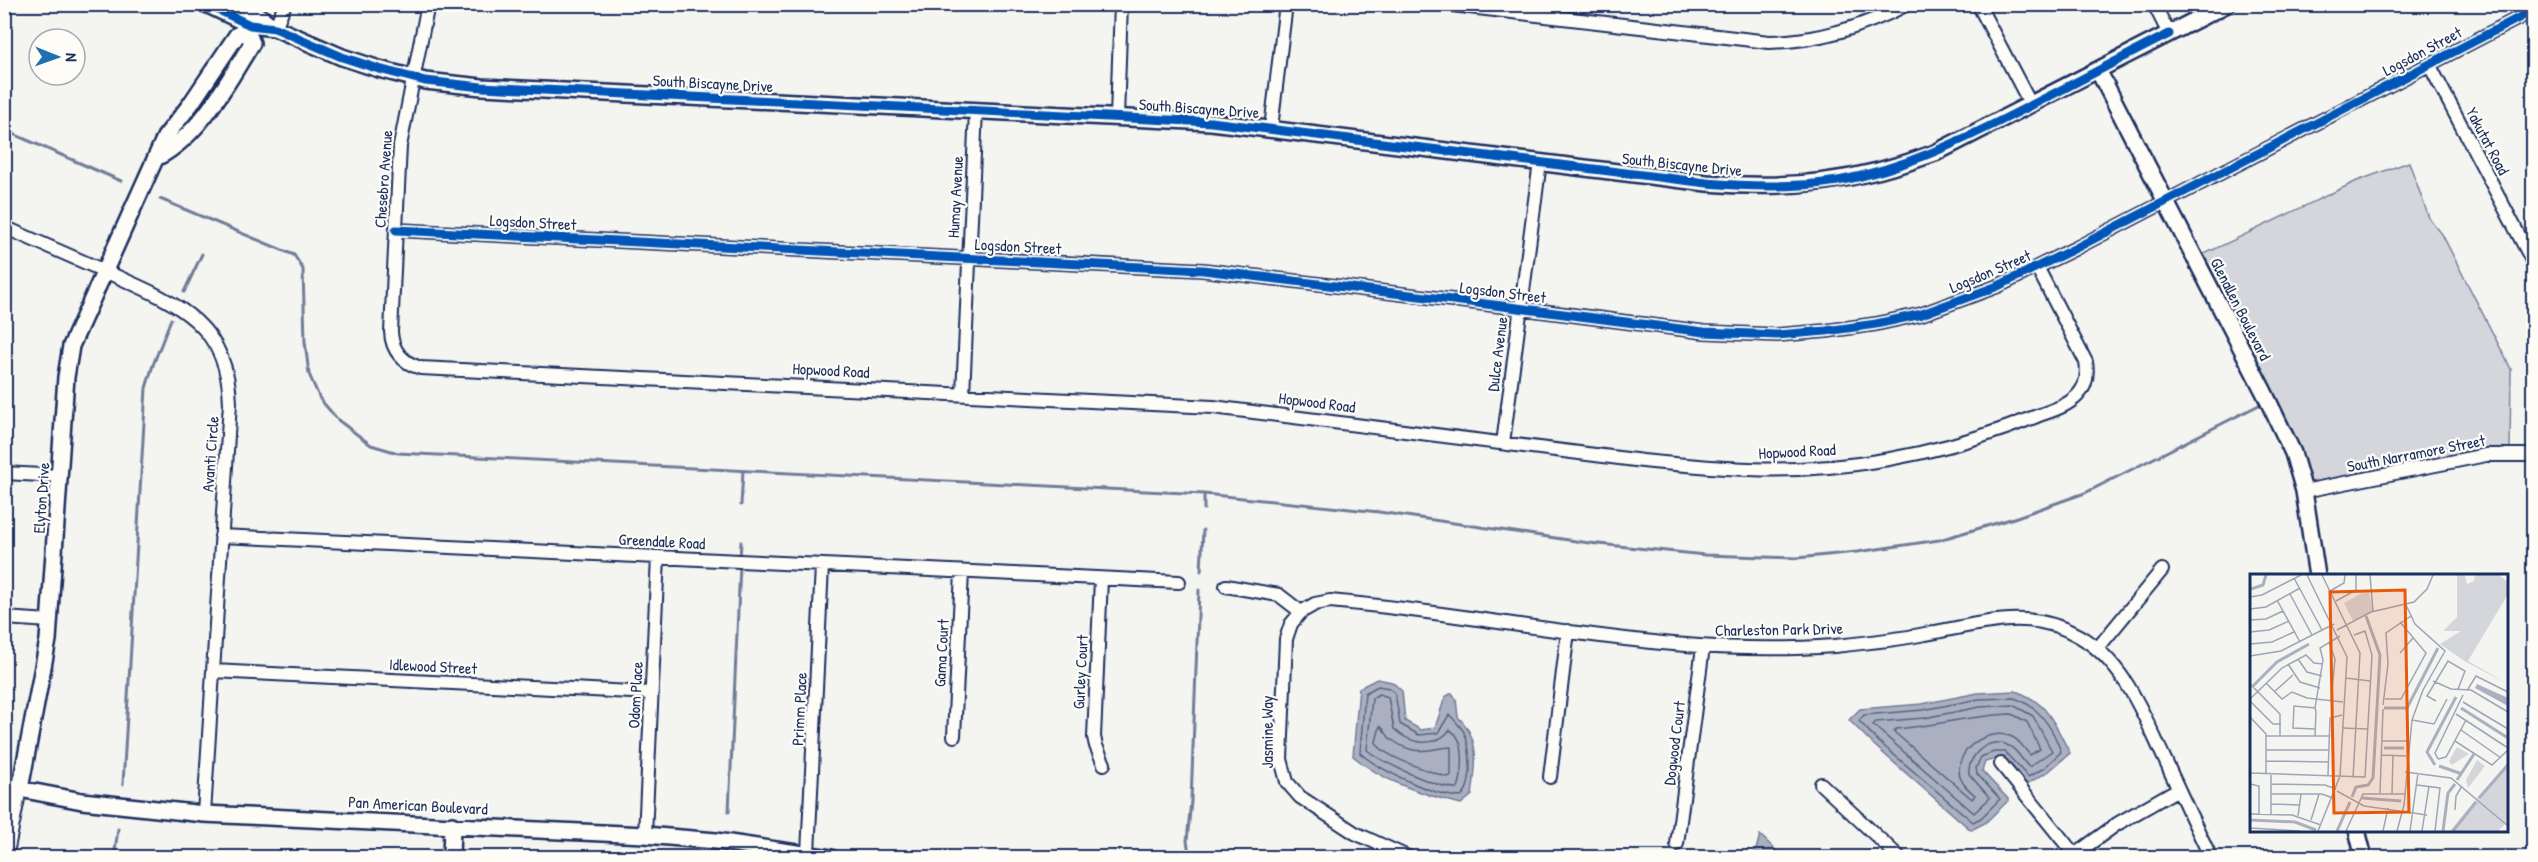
<svg xmlns="http://www.w3.org/2000/svg" width="2538" height="862" font-family="'Patrick Hand',sans-serif">
<style>
.green{fill:#d4d6db;stroke:#78829c;stroke-width:1.5}
.water{fill:#aab0bf;stroke:#717c98;stroke-width:1.5}
.lines{fill:none;stroke-linecap:round;stroke-linejoin:round}
.shore{stroke:#546385;stroke-width:1.5}
.stream{stroke:#717c98;stroke-width:3}
.minor-casing{stroke:#1b2f5e;stroke-width:16}
.tertiary-casing{stroke:#1b2f5e;stroke-width:20}
.minor{stroke:#fdfcf7;stroke-width:12}
.tertiary{stroke:#fdfcf7;stroke-width:15}
.cycleway-casing{stroke:#fdfcf7;stroke-width:13}
.cycleway{stroke:#0057b8;stroke-width:9}
.labels{text-anchor:middle;stroke-width:4.5;stroke-linejoin:round;paint-order:stroke}
.street-label{font-size:16px;fill:#1b2f5e;stroke:#fdfcf7}
.inset-river{fill:none;stroke:#aab0bf;stroke-width:3}
.inset-road{fill:none;stroke:#9da5b6;stroke-width:1.5}
.view{fill:#e8590c;fill-opacity:0.15;stroke:#e8590c;stroke-width:3}
.inset-edge{fill:none;stroke:#1b2f5e;stroke-width:3}
</style>
<rect width="100%" height="100%" fill="#f4f4f1"/>
<filter id="ink" filterUnits="userSpaceOnUse"><feTurbulence type="fractalNoise" baseFrequency=".0167" numOctaves="2"/><feDisplacementMap in="SourceGraphic" scale="12" xChannelSelector="R" yChannelSelector="G"/><feConvolveMatrix kernelMatrix="1 2 1 2 8 2 1 2 1" color-interpolation-filters="sRGB"/></filter>
<g filter="url(#ink)">
<path class="green" d="M 2409,162 L 2429,218 L 2442,234 L 2511,369 L 2510,449 L 2309,485 L 2200,256 L 2357,181 Z"/>
<path class="water" d="M 1377,679 L 1392,682 L 1402,691 L 1405,721 L 1421,730 L 1435,728 L 1445,697 L 1452,693 L 1456,699 L 1458,717 C 1481,739 1476,766 1472,795 L 1461,804 C 1423,794 1383,782 1353,756 L 1359,688 Z
M 2015,691 C 2049,702 2054,724 2070,753 L 2048,772 L 2025,785 L 2003,757 L 1985,762 L 1982,771 L 2009,800 L 1985,823 L 1971,830 L 1875,746 L 1849,720 L 1860,709 L 1922,704 L 1978,693 Z
M 1760,835 L 1783,857 L 1754,857 Z"/>
<g class="lines">
<path class="shore" d="M 1378,686 L 1389,688 L 1395,693 L 1400,724 L 1419,735 L 1438,733 L 1449,715 C 1453,718 1461,727 1464,732 C 1471,748 1474,785 1461,797 C 1435,796 1379,770 1360,753 L 1365,693 Z
M 1379,694 L 1388,697 L 1394,729 C 1411,745 1435,748 1450,730 C 1467,739 1463,773 1458,788 C 1439,789 1383,763 1367,750 L 1372,698 Z
M 2014,698 C 2039,706 2053,728 2061,752 L 2044,768 L 2028,777 L 2005,752 L 1994,752 L 1981,757 L 1976,768 L 1977,774 L 2000,799 L 1981,818 L 1973,822 L 1879,742 L 1859,721 L 1864,715 L 1923,710 L 1979,699 Z
M 2013,705 L 2033,716 L 2052,751 L 2029,767 C 2022,761 2018,750 2009,746 C 1990,735 1967,755 1969,774 L 1990,798 L 1974,813 L 1873,725 L 1876,722 L 1924,718 L 1980,707 Z
M 2012,714 L 2027,722 L 2040,749 L 2030,755 C 2025,750 2021,742 2014,738 C 1990,725 1953,749 1960,777 C 1963,785 1969,790 1975,795 L 1972,799 L 1894,732 L 1896,729 C 1935,726 1973,715 2012,714 Z
M 1380,726 C 1385,729 1386,736 1392,740 C 1416,757 1426,749 1451,747 L 1451,776 L 1446,777 C 1431,771 1381,757 1376,742 Z"/>
<path class="stream" d="M 4,130 L 121,181
M 160,199 L 294,255 L 303,269 L 305,342 L 309,374 L 320,399 L 338,420 L 371,445 L 398,453 L 1204,494 L 1379,512 L 1589,543 L 1705,555 L 1797,558 L 1857,552 L 1939,540 L 2014,518 L 2085,493 L 2259,405
M 184,292 L 202,254
M 741,505 L 743,471
M 1204,509 L 1204,494
M 740,558 L 741,542
M 1201,571 L 1203,530
M 123,784 L 146,388 L 153,365 L 171,319
M 729,812 L 740,565
M 114,858 L 118,829
M 1194,858 L 1189,853 L 1187,841 L 1191,801 L 1199,590"/>
<defs>
<path id="minor" d="M 428,4 L 400,146 L 391,332 C 392,351 403,363 421,368 L 1213,407 L 1643,461 C 1695,466 1746,471 1798,469 C 1878,466 1962,447 2037,416 C 2050,411 2066,407 2077,396 C 2086,387 2088,374 2086,362 L 2037,267
M 1443,4 L 1769,42 C 1819,41 1863,27 1908,4
M 1978,4 L 2031,105
M 2154,4 L 2169,34
M 275,28 L 285,4
M 2429,64 L 2534,264
M 1117,117 L 1121,4
M 1271,128 L 1286,4
M 4,227 C 39,242 74,258 109,273 C 174,302 228,322 230,403 L 204,814
M 396,230 L 1203,270 L 1502,306 L 1704,332 L 1777,335 L 1826,331 L 1876,324 L 1922,314 L 1998,286 L 2076,248 L 2534,10
M 963,394 L 976,110
M 1503,443 L 1540,162
M 4,473 L 60,476
M 2304,491 L 2486,455 L 2534,455
M 221,536 L 1179,582
M 1101,579 L 1094,737 L 1096,746 L 1104,764
M 1226,586 L 1279,595 L 1301,612 L 1315,604 L 1330,601 C 1497,615 1664,659 1834,646 C 1864,643 1895,640 1925,634 C 1979,625 2027,606 2079,636 C 2125,663 2143,714 2165,760 C 2180,793 2195,825 2211,858
M 1301,612 L 1291,624 L 1286,639 L 1281,759 L 1287,782 L 1300,797 L 1355,833 L 1410,858
M 4,618 L 50,621
M 2097,649 L 2162,570
M 213,671 L 652,693
M 954,736 L 962,572
M 2001,764 L 2074,854
M 1550,777 L 1568,631
M 1821,784 L 1900,858
M 645,835 L 658,557
M 1677,844 L 1703,647
M 808,853 L 822,566
M 6,858 L 20,789
M 2070,858 L 2117,824 L 2178,789"/>
<path id="tertiary" d="M 206,4 L 250,25 L 275,28 L 342,57 L 379,69 L 425,81 L 482,87 L 1211,122 L 1707,183 C 1788,190 1858,182 1935,153 L 2227,4
M 243,4 L 275,28
M 2098,70 L 2264,392 L 2293,453 L 2304,491 L 2317,576
M 4,786 L 82,801 L 204,814 L 645,835 L 716,841 L 831,858
M 20,789 L 48,640 L 66,377 L 71,346 L 165,137 L 190,105 L 237,35 L 247,31 L 252,43 C 227,83 201,134 158,157
M 2357,830 L 2364,858
M 451,858 L 452,825"/>
</defs>
<use href="#minor" class="minor-casing"/>
<use href="#tertiary" class="tertiary-casing"/>
<use href="#minor" class="minor"/>
<use href="#tertiary" class="tertiary"/>
<defs>
<path id="cycleway" d="M 206,4 L 250,25 L 275,28 L 342,57 L 379,69 L 425,81 L 482,87 L 1211,122 L 1707,183 C 1751,187 1794,188 1838,181 C 1904,169 1961,141 2020,111 C 2070,86 2119,59 2169,34
M 396,230 L 1203,270 L 1502,306 L 1704,332 L 1777,335 L 1826,331 L 1876,324 L 1922,314 L 1998,286 L 2076,248 L 2534,10"/>
</defs>
<use href="#cycleway" class="cycleway-casing"/>
<use href="#cycleway" class="cycleway"/>
</g>
</g>
<g class="labels">
<g class="street-label">
<text transform="translate(2422 51) rotate(-28)" y="6">Logsdon Street</text>
<text transform="translate(713 83) rotate(3)" y="6">South Biscayne Drive</text>
<text transform="translate(1199 108) rotate(4)" y="6">South Biscayne Drive</text>
<text transform="translate(2488 141) rotate(62)" y="6">Yakutat Road</text>
<text transform="translate(1682 164) rotate(6)" y="6">South Biscayne Drive</text>
<text transform="translate(383 179) rotate(-86)" y="6">Chesebro Avenue</text>
<text transform="translate(955 197) rotate(-87)" y="6">Humay Avenue</text>
<text transform="translate(533 222) rotate(3)" y="6">Logsdon Street</text>
<text transform="translate(1018 246) rotate(3)" y="6">Logsdon Street</text>
<text transform="translate(1990 271) rotate(-23)" y="6">Logsdon Street</text>
<text transform="translate(1503 292) rotate(7)" y="6">Logsdon Street</text>
<text transform="translate(2241 309) rotate(63)" y="6">Glenallen Boulevard</text>
<text transform="translate(1497 354) rotate(-83)" y="6">Dulce Avenue</text>
<text transform="translate(831 370) rotate(3)" y="6">Hopwood Road</text>
<text transform="translate(1317 402) rotate(7)" y="6">Hopwood Road</text>
<text transform="translate(1797 451) rotate(-3)" y="6">Hopwood Road</text>
<text transform="translate(2416 453) rotate(-11)" y="6">South Narramore Street</text>
<text transform="translate(210 454) rotate(-86)" y="6">Avanti Circle</text>
<text transform="translate(41 498) rotate(-86)" y="6">Elyton Drive</text>
<text transform="translate(662 541) rotate(3)" y="6">Greendale Road</text>
<text transform="translate(1779 629) rotate(-1)" y="6">Charleston Park Drive</text>
<text transform="translate(941 653) rotate(-87)" y="6">Gama Court</text>
<text transform="translate(433 666) rotate(3)" y="6">Idlewood Street</text>
<text transform="translate(1080 672) rotate(-87)" y="6">Gurley Court</text>
<text transform="translate(635 695) rotate(-87)" y="6">Odom Place</text>
<text transform="translate(799 709) rotate(-87)" y="6">Primm Place</text>
<text transform="translate(1267 732) rotate(-90)" y="6">Jasmine Way</text>
<text transform="translate(1674 743) rotate(-83)" y="6">Dogwood Court</text>
<text transform="translate(418 805) rotate(3)" y="6">Pan American Boulevard</text>
</g>
</g>
<g transform="translate(2250 574)">
<rect width="258" height="258" fill="#f4f4f1"/>
<path d="M 207,1 L 215,1 L 217,10 L 224,7 L 225,1 L 249,1 L 258,8 L 258,20 L 218,87 L 258,110 L 216,88 L 190,70 L 211,57 L 193,57 L 207,43 ZM 112,19 L 119,19 L 123,37 L 103,47 L 94,29 ZM 207,173 L 219,180 L 202,191 L 199,187 ZM 227,186 L 235,192 L 218,214 L 216,206 ZM 258,188 L 258,252 L 227,224 ZM 227,224 L 255,250 L 248,257 L 200,257 Z" fill="#d4d6db"/>
<path d="M 227,110 L 258,124 L 258,132 L 225,114 Z" fill="#aab0bf"/>
<path class="inset-river" d="M 1,15 L 13,11 L 16,1M 3,112 L 27,88 L 59,70M 134,134 L 157,134 L 188,74M 211,134 L 258,164M 134,174 L 154,174M 185,191 L 177,178 L 206,123M 189,192 L 212,200M 207,206 L 224,180M 102,223 L 106,213 L 118,211 L 123,204 L 130,81 L 116,42M 112,224 L 151,227M 229,224 L 258,191M 0,246 L 45,248 L 66,256M 87,257 L 100,228M 193,257 L 198,219 L 205,210M 203,257 L 226,228"/>
<path class="inset-road" d="M 57,1 L 97,83 L 90,202 L 68,257M 72,1 L 110,79 L 103,204M 120,1 L 123,37M 44,4 L 72,56M 80,17 L 94,9 L 95,1M 40,20 L 62,61M 0,23 L 12,21 L 51,1M 27,26 L 50,68M 86,27 L 106,16 L 106,1M 0,35 L 16,33 L 50,14M 0,46 L 16,45 L 33,37M 87,56 L 121,38 L 164,28 L 177,15 L 183,1M 0,58 L 19,56 L 39,47M 79,68 L 85,85 L 81,127M 0,70 L 22,68 L 44,58M 150,79 L 163,64M 0,82 L 31,77 L 84,50M 48,85 L 57,98 L 72,102M 38,90 L 50,108 L 70,114M 96,104 L 120,107M 183,107 L 201,115 L 221,116 L 258,138M 16,109 L 32,125 L 42,118 L 57,124 L 93,128M 0,110 L 30,140 L 30,162M 218,115 L 226,102 L 258,118M 24,118 L 43,101M 0,125 L 32,94 L 56,81 L 64,89 L 73,90M 135,125 L 151,125 L 176,79 L 150,48M 0,127 L 23,150 L 31,150M 186,127 L 177,122 L 198,87 L 215,97 L 208,115M 213,128 L 258,155M 133,131 L 138,90 L 136,59 L 161,42M 65,134 L 73,86 L 70,74 L 90,62M 206,140 L 258,174M 0,143 L 16,160 L 16,199M 162,146 L 184,150 L 197,125M 92,154 L 117,155M 211,156 L 251,184M 16,162 L 79,162M 65,162 L 66,137 L 65,134 L 44,132 L 43,154 L 65,155M 132,167 L 157,167M 205,167 L 242,191 L 258,176M 16,176 L 79,176M 132,181 L 156,182M 188,185 L 185,179 L 213,121M 188,185 L 196,183 L 216,146M 16,187 L 78,188M 155,198 L 201,204 L 258,252M 0,199 L 115,203 L 122,81 L 115,57 L 104,61M 78,201 L 80,144 L 92,141M 0,210 L 9,212 L 9,240M 21,210 L 75,211 L 86,215M 167,211 L 190,214 L 185,257M 87,217 L 114,232 L 177,241M 130,219 L 133,135M 21,220 L 72,220 L 83,224M 142,220 L 143,181M 21,230 L 50,231M 205,236 L 206,222 L 212,212M 0,240 L 42,241 L 71,251M 21,240 L 21,199M 48,242 L 51,220M 61,246 L 69,220M 0,254 L 50,257M 96,257 L 113,220 L 155,220M 133,257 L 138,234M 147,257 L 154,231 L 162,146 L 173,116 L 195,77 L 165,50 L 156,31M 160,257 L 168,199M 172,257 L 179,212"/>
<path class="view" d="M 155,16 L 159,238 L 84,239 L 80,18 Z"/>
<rect width="258" height="258" class="inset-edge"/>
</g>
<rect width="2538" height="862" fill="none" stroke="#fdfcf7" stroke-width="24"/>
<rect x="12" y="12" width="2514" height="838" fill="none" stroke="#1b2f5e" stroke-width="2" filter="url(#ink)"/>
<g transform="translate(57 57) rotate(91)"><circle r="28" fill="#fdfcf7" stroke="#a3aaba" stroke-width="1.5"/>
<path d="M0-4.5L10 22L0 15L-10 22Z" fill="#1f6fb2"/>
<text y="-9" font-size="16" font-weight="bold" text-anchor="middle" fill="#1b2f5e">N</text>
</g>
</svg>
